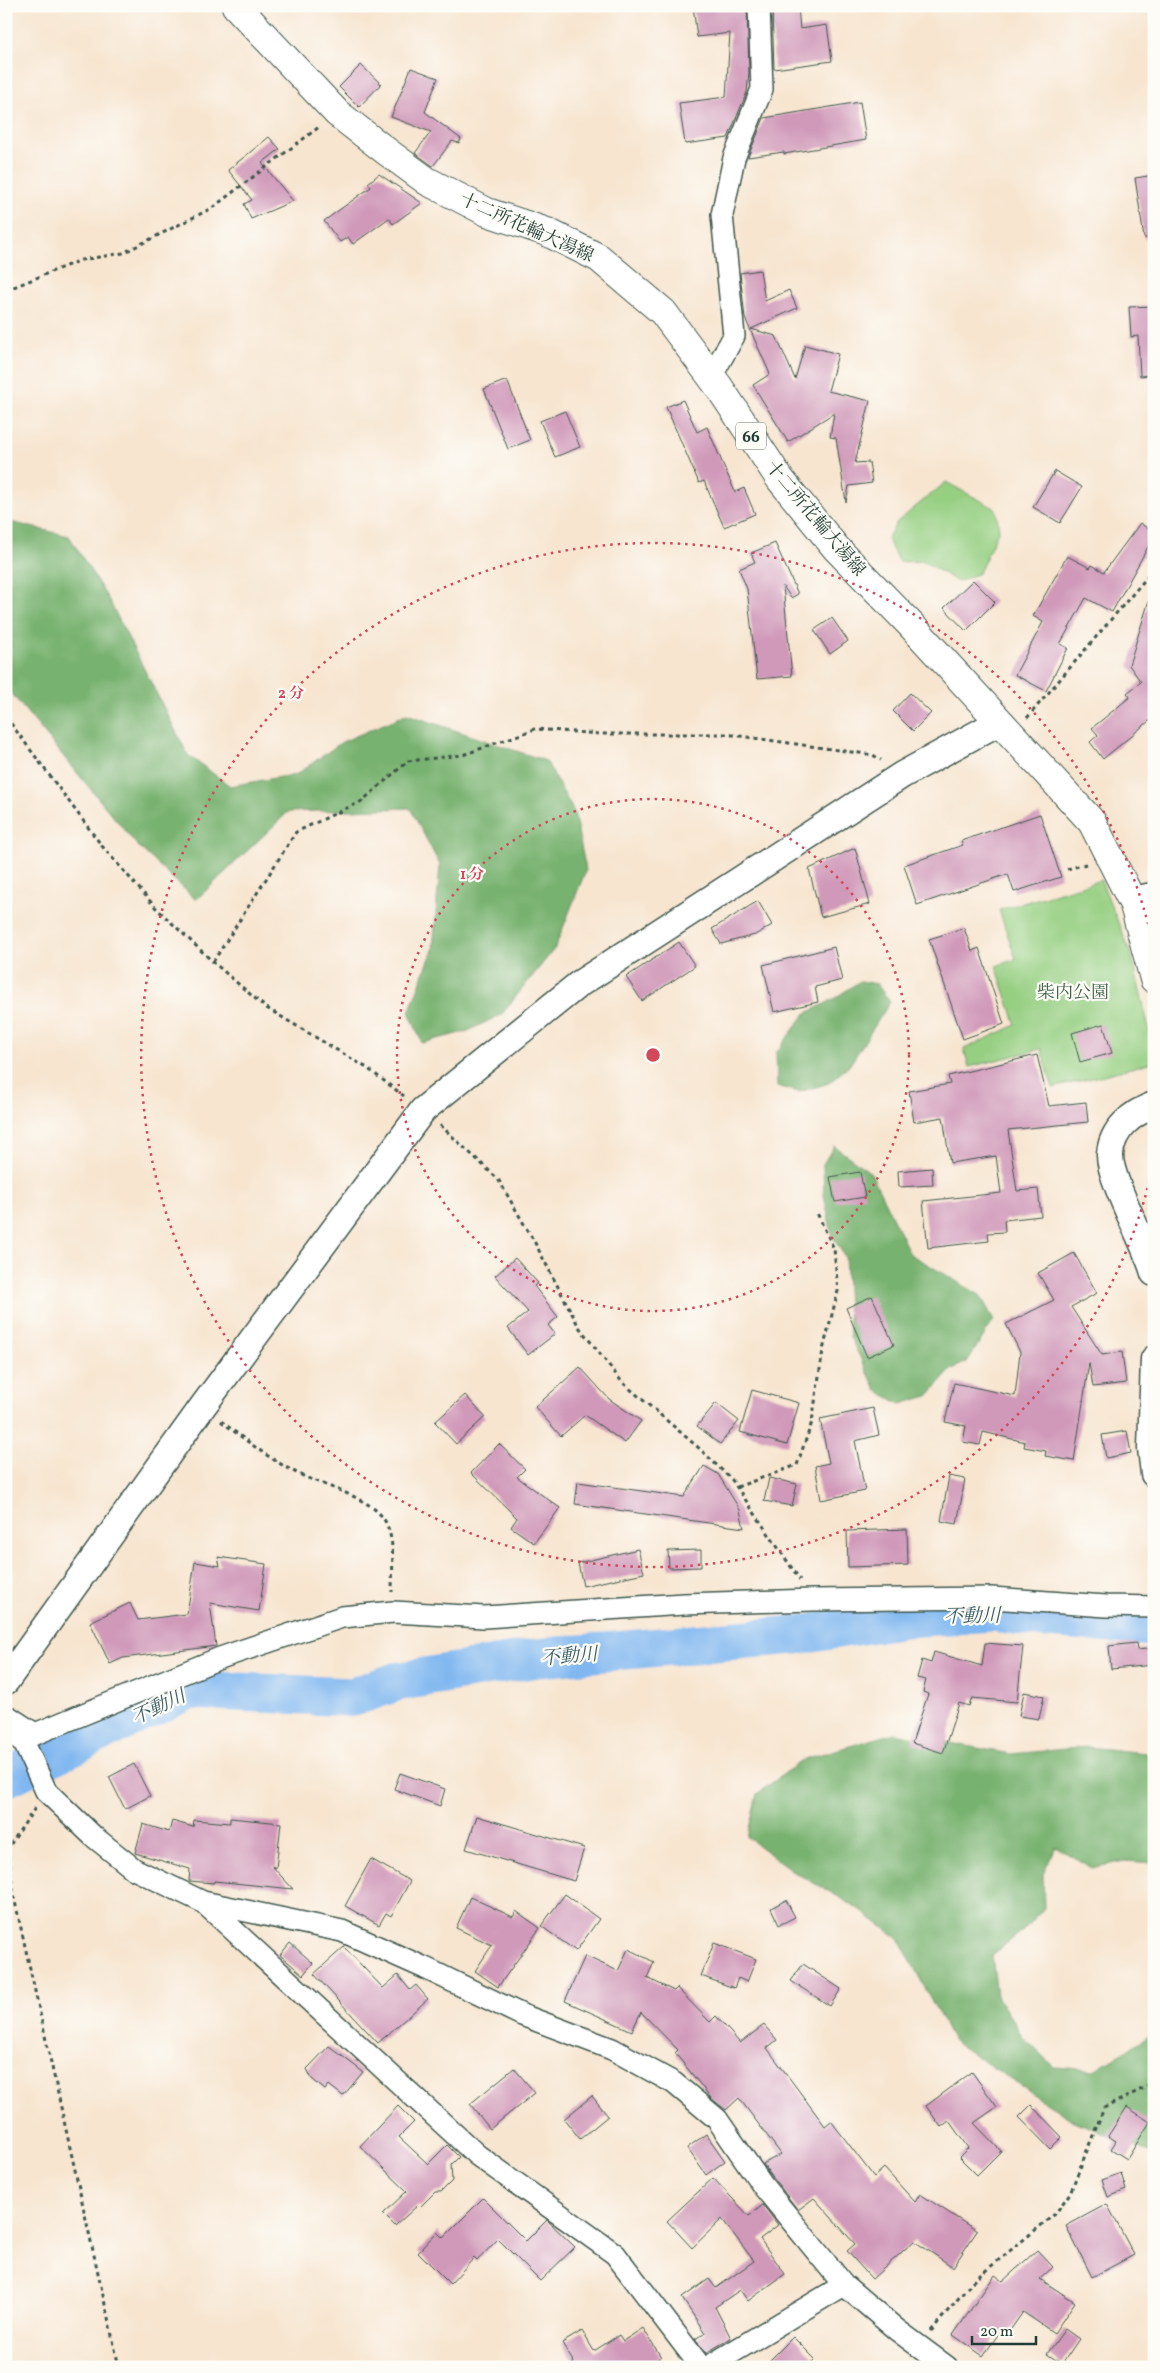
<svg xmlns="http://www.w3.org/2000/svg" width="1160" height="2373" font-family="Vollkorn,'Noto Serif JP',serif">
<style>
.green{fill:#96cf82;stroke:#5a865b}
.forest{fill:#78b270;stroke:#4c7852}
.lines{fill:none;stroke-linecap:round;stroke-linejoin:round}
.river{stroke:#80b7f0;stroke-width:39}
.building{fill:#d099b9}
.minor-casing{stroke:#3f564b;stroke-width:24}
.tertiary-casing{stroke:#3f564b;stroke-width:29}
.primary-casing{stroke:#3f564b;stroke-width:30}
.path{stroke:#3f564b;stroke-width:3;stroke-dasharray:4 4;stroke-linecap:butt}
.minor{stroke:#fff;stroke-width:21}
.tertiary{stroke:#fff;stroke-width:26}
.primary{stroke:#fff;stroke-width:28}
.ring{fill:none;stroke:#d1495b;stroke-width:2.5;stroke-dasharray:2.5 5}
.labels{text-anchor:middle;stroke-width:4.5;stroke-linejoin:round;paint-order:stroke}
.shield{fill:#fdfcf7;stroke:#62766e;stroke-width:1}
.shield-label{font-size:16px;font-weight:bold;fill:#1f3d34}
.street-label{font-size:18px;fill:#1f3d34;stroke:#fdfcf7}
.park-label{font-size:18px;fill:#3d6248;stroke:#fdfcf7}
.water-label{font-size:19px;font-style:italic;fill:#375c63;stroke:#fdfcf7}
.centre{fill:#d1495b;stroke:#fdfcf7;stroke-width:2.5}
.ring-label{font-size:15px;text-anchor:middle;font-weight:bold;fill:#d1495b;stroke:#fdfcf7;stroke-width:4.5;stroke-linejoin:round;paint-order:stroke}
</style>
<rect width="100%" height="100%" fill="#fdfcf7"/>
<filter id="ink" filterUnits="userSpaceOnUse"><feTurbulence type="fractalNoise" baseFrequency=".02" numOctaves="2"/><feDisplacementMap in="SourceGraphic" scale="10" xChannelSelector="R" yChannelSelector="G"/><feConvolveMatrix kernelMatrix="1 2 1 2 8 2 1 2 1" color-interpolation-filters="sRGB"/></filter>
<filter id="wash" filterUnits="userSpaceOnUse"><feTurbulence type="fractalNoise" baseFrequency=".0096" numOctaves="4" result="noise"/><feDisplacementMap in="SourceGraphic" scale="20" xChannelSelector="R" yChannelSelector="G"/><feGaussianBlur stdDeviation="1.12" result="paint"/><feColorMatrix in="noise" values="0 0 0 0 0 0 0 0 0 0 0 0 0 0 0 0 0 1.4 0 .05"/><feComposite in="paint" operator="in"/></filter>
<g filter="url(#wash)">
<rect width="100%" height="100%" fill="#f7e5d0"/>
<path class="green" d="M 946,482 L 996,509 L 999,529 L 979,573 L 958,582 L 923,561 L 899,562 L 887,539 L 897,522 Z
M 1101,880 L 1132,957 L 1154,1049 L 1154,1062 L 1053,1088 L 1041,1049 L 969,1067 L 964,1049 L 1016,1025 L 996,966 L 1016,959 L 999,910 Z"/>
<path class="forest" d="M 6,521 L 69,536 L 110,602 L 188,755 L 230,786 L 297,774 L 342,742 L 407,714 L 546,761 L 574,812 L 586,870 L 555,948 L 502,1014 L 468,1031 L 422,1043 L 409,1012 L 433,950 L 440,865 L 410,808 L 288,812 L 196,900 L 136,844 L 6,687 Z
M 860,981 L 877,984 L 890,1002 L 849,1066 L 829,1083 L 799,1092 L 777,1086 L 776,1053 L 805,1014 L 832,1000 Z
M 834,1146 L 871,1173 L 910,1254 L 980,1295 L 994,1320 L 967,1362 L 952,1369 L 928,1396 L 901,1404 L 877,1391 L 850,1337 L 845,1257 L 832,1235 L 824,1195 L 823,1164 Z
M 895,1733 L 1010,1754 L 1088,1747 L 1146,1753 L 1154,1766 L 1154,1863 L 1124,1861 L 1092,1868 L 1056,1847 L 1043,1874 L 1044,1908 L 1025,1929 L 992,1955 L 997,1996 L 1023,2037 L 1054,2067 L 1094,2070 L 1154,2033 L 1154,2154 L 1072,2120 L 953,2041 L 899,1939 L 853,1905 L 794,1872 L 747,1837 L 757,1794 L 804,1759 Z"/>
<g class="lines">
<path class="river" d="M 6,1778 L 189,1690 L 353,1697 L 396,1682 L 537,1658 L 806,1634 L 905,1618 L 992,1612 L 1046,1619 L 1154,1627"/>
</g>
<g id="blocks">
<path class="building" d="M 693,6 L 747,6 L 749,72 L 747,92 L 728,138 L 685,144 L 679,103 L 726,97 L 730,33 L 697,37 Z
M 772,6 L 798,6 L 800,29 L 827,25 L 832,61 L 774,69 Z
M 361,65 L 381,84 L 359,107 L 339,87 Z
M 411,68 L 438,78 L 425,112 L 461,139 L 459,143 L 452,141 L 433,166 L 415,153 L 431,132 L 391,117 Z
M 860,102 L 866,140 L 784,154 L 784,152 L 748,157 L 764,118 Z
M 269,137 L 280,149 L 262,163 L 293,201 L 251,219 L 244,204 L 252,200 L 228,170 Z
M 379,174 L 422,203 L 393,224 L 389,218 L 353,244 L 348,237 L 340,242 L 324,221 L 371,187 L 368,183 Z
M 1154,175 L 1154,238 L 1144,238 L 1135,178 Z
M 760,270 L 765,301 L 789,290 L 797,308 L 751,329 L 776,336 L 795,379 L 805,345 L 838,354 L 828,391 L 870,401 L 855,463 L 869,462 L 872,483 L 849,486 L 846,502 L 836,438 L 830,437 L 834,413 L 788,442 L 753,385 L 770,374 L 745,318 L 740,273 Z
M 1154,306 L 1154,375 L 1140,376 L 1138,336 L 1131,337 L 1129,307 Z
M 507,380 L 530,440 L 508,449 L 484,389 Z
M 683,400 L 697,432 L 707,427 L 735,492 L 744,488 L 755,514 L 724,527 L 704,481 L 699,483 L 666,407 Z
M 565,411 L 580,447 L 555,457 L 540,421 Z
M 1055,471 L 1082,487 L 1060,523 L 1033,507 Z
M 1140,523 L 1154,533 L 1154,536 L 1112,612 L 1086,598 L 1060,644 L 1068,648 L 1046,691 L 1015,675 L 1043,622 L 1033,616 L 1067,556 L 1090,568 L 1092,565 L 1104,572 Z
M 775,543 L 798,594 L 791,598 L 783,586 L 792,676 L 757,679 L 747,589 L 739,569 L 755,562 L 751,553 Z
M 973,580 L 995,602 L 966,631 L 944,608 Z
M 1150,597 L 1154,598 L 1154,717 L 1103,759 L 1090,742 L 1098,735 L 1092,728 L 1130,697 L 1127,693 L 1141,682 L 1129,665 Z
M 832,618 L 848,641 L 830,654 L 814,630 Z
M 910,693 L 931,713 L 913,731 L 893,711 Z
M 1040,814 L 1061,877 L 1014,892 L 1008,874 L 917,905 L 904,865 L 963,845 L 961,841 Z
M 855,848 L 870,904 L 821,917 L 809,869 Z
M 758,901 L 772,925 L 755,935 L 721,944 L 712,929 Z
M 964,928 L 972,951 L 979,948 L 1004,1024 L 963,1039 L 929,939 Z
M 679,942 L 695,966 L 642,1001 L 626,977 Z
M 834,947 L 842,980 L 815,987 L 818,1002 L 774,1012 L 763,965 Z
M 1103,1024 L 1112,1053 L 1080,1062 L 1072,1033 Z
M 1037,1055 L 1049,1106 L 1086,1102 L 1088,1122 L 1008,1130 L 1017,1191 L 1038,1189 L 1041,1216 L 1004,1220 L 1005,1232 L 988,1233 L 989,1241 L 928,1248 L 923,1201 L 1001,1193 L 996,1156 L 950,1163 L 943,1117 L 914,1122 L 909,1091 L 950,1084 L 948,1076 Z
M 932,1168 L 933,1185 L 899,1187 L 898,1171 Z
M 860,1172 L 865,1197 L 835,1202 L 830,1177 Z
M 1074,1253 L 1097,1293 L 1071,1307 L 1102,1355 L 1122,1352 L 1126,1383 L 1093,1387 L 1089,1363 L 1074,1461 L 1045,1456 L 1046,1451 L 1024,1447 L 1025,1442 L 983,1432 L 980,1445 L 963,1442 L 966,1426 L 945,1422 L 954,1383 L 1015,1396 L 1020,1352 L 1006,1324 L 1054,1300 L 1038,1273 Z
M 515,1258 L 538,1283 L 534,1286 L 558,1317 L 548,1325 L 555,1334 L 528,1355 L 508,1328 L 528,1312 L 495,1276 Z
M 872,1296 L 894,1345 L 867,1357 L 846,1308 Z
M 580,1367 L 609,1399 L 641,1421 L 625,1443 L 585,1415 L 561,1436 L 535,1407 Z
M 752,1390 L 799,1403 L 787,1445 L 740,1432 Z
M 465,1395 L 485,1417 L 456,1444 L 435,1422 Z
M 716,1403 L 739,1421 L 720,1444 L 697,1426 Z
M 873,1408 L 879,1435 L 855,1441 L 865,1491 L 821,1500 L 815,1466 L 829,1463 L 820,1419 Z
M 1127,1431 L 1131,1453 L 1106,1458 L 1102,1435 Z
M 499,1444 L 525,1469 L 517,1477 L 560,1508 L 534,1543 L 511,1527 L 517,1518 L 471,1473 Z
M 704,1466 L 718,1474 L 740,1510 L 744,1528 L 575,1504 L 578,1482 L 684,1497 Z
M 949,1476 L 965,1479 L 957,1524 L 941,1521 Z
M 769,1478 L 797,1484 L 792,1506 L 764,1501 Z
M 907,1529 L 908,1565 L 848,1567 L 847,1531 Z
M 638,1549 L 644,1573 L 583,1586 L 578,1563 Z
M 701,1550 L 701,1567 L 669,1568 L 668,1551 Z
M 218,1557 L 266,1564 L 259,1611 L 210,1603 L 216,1646 L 123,1658 L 110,1664 L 90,1622 L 130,1603 L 138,1620 L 187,1614 L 195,1562 L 220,1566 Z
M 985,1643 L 1023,1646 L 1017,1702 L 972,1698 L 969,1706 L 959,1703 L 943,1753 L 912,1743 L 928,1694 L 923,1692 L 926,1680 L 917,1678 L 922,1660 L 931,1663 L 934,1652 L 982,1666 Z
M 1136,1643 L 1137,1650 L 1154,1648 L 1154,1665 L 1111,1669 L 1109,1646 Z
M 1024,1692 L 1044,1696 L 1039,1719 L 1019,1716 Z
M 134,1764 L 150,1796 L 125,1809 L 109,1777 Z
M 400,1773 L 445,1789 L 440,1806 L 394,1789 Z
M 477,1816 L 584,1848 L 574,1881 L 466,1849 Z
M 230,1818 L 281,1823 L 276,1868 L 272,1866 L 293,1889 L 214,1881 L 214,1883 L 189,1881 L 190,1869 L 135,1853 L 143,1824 L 169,1832 L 172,1821 L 193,1827 L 194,1820 L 230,1823 Z
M 371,1859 L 410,1881 L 391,1916 L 386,1913 L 379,1925 L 345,1906 Z
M 565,1894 L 599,1919 L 576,1951 L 541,1926 Z
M 470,1897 L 513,1917 L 516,1911 L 540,1928 L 498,1987 L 475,1971 L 492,1945 L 456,1928 Z
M 786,1900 L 795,1917 L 779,1925 L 771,1908 Z
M 290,1943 L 313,1963 L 303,1975 L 280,1955 Z
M 714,1943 L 756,1959 L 747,1982 L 738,1978 L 734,1988 L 701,1976 Z
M 344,1947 L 383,1988 L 398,1975 L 410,1990 L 416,1985 L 428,1999 L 378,2043 L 314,1974 Z
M 628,1949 L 654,1962 L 647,1978 L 674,1991 L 677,1988 L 710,2022 L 716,2016 L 740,2043 L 764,2025 L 777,2040 L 767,2048 L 825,2126 L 831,2121 L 874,2177 L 884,2168 L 915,2202 L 920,2194 L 977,2231 L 953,2267 L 914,2241 L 872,2279 L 847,2251 L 855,2244 L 814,2198 L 798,2210 L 773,2178 L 763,2164 L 781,2154 L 739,2098 L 726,2110 L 711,2098 L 675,2053 L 678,2050 L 641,2012 L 632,2031 L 565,2001 L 585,1956 L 618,1971 Z
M 803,1964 L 841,1989 L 830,2006 L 791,1981 Z
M 329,2046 L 363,2072 L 343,2096 L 329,2085 L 325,2090 L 312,2079 L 307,2069 Z
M 514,2068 L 535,2093 L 490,2129 L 470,2104 Z
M 972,2072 L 997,2107 L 974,2123 L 1001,2151 L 977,2175 L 959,2157 L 968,2148 L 949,2121 L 941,2127 L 926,2106 Z
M 592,2096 L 608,2116 L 580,2139 L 564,2119 Z
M 1031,2105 L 1062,2137 L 1050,2149 L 1019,2117 Z
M 398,2106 L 414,2122 L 399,2137 L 428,2164 L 447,2145 L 459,2157 L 451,2165 L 452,2181 L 441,2192 L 435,2192 L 420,2207 L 418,2205 L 395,2226 L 383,2214 L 407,2191 L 360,2146 Z
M 1127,2107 L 1150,2122 L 1127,2159 L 1111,2149 L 1116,2141 L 1108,2136 Z
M 706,2134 L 725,2161 L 706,2175 L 687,2148 Z
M 1121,2173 L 1126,2190 L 1108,2197 L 1102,2180 Z
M 713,2178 L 749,2216 L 763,2205 L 778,2225 L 760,2239 L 785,2274 L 748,2301 L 740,2290 L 715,2307 L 731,2338 L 706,2353 L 695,2339 L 705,2333 L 682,2298 L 709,2279 L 716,2288 L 754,2261 L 722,2219 L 692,2248 L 667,2221 Z
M 483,2198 L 526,2241 L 547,2220 L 575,2247 L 540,2281 L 498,2239 L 477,2261 L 474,2258 L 450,2284 L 418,2252 L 437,2232 L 443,2238 Z
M 1107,2204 L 1134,2255 L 1092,2277 L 1066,2226 Z
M 1037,2250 L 1053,2267 L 1040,2279 L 1075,2302 L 1054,2333 L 1023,2312 L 1006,2336 L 1000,2332 L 983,2356 L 953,2335 L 995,2275 L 1003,2281 Z
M 643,2328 L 661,2357 L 645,2367 L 569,2367 L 574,2363 L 562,2343 L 582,2331 L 594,2351 L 619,2335 L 623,2341 Z
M 1065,2329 L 1079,2339 L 1062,2364 L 1047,2354 Z
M 793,2337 L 815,2359 L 807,2367 L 763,2367 Z"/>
</g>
</g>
<g filter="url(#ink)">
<use href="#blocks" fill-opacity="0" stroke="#3f564b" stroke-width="1"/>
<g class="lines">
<defs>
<path id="minor" d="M 711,377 L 734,336 L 722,215 L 734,158 L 762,89 L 759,6
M 1131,898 L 1154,893
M 9,1717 L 35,1734 L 220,1658 L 342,1617 L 393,1612 L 484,1617 L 684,1604 L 813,1600 L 992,1598 L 1106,1606 L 1154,1607
M 6,1723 L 25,1745 L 46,1791 L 93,1836 L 134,1869 L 203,1902 L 342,1931 L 425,1968 L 522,2015 L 612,2049 L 674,2083 L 717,2119 L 763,2186 L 844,2285 L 897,2330 L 947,2367
M 203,1902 L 477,2155 L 615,2254 L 701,2367
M 708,2367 L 844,2285"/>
<path id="tertiary" d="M 1154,1105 C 1132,1113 1112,1129 1110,1154 C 1109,1180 1146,1243 1154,1273
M 1154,1359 L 1151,1448 L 1154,1474
M 6,1681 L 203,1406 L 423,1110 L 579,984 L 902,775 L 999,722"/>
<path id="primary" d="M 236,6 L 337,113 L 386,151 L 427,181 L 487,212 L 547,232 L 599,258 L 663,312 L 719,387 L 780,479 L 836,548 L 911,625 L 1092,822 L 1134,905 L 1154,979"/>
</defs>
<use href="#minor" class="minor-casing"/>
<use href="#tertiary" class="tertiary-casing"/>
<use href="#primary" class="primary-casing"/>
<path class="path" d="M 6,290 L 81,260 L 123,253 L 212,208 L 319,127
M 6,717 L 102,846 L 157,909 L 213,962 L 265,1007 L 367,1068 L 404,1096
M 1027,718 L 1154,569
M 1067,869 L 1086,864
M 213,962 L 296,832 L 362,801 L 408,761 L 463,755 L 535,729 L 600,734 L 726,734 L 873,755 L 881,760
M 440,1125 L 498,1179 L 535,1243 L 579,1327 L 622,1382 L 700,1449 L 732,1480 L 800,1580
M 221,1421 C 244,1439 267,1457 293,1471 C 318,1485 371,1496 385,1521 C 396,1542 392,1569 392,1592
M 737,1487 L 797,1465 L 812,1422 L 823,1350 L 838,1291 L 834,1249 L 817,1213
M 35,1808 L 8,1848 L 14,1897 L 119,2367
M 931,2331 L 973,2281 L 1055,2214 L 1070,2193 L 1104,2108 L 1154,2083"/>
<use href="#minor" class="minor"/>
<use href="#tertiary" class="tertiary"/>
<use href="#primary" class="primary"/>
</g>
</g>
<g class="ring">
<circle cx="653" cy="1055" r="256"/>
<path d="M1153 1166A512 512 0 1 1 1153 944"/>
</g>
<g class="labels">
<rect class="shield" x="736" y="422.5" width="30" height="27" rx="4"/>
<g class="shield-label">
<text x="751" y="442">66</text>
</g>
<g class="street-label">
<text transform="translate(527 227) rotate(24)" y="6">十二所花輪大湯線</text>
<text transform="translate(816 518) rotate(50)" y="6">十二所花輪大湯線</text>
</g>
<g class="park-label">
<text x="1073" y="998">柴内公園</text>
</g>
<g class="water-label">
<text transform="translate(972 1615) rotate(-1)" y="7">不動川</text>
<text transform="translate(569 1655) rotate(-5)" y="7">不動川</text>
<text transform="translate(158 1706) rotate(-25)" y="7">不動川</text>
</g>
</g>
<circle cx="653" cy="1055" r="8" class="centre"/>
<g class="ring-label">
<text x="291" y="698">2 分</text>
<text x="472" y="879">1 分</text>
</g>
<rect width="1160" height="2373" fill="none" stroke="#fdfcf7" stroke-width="25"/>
<path d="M972 2336v8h64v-8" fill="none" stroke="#1f3d34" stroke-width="2.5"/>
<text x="980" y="2336" font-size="15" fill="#1f3d34" stroke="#fdfcf7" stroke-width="4" paint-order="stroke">20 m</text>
</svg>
